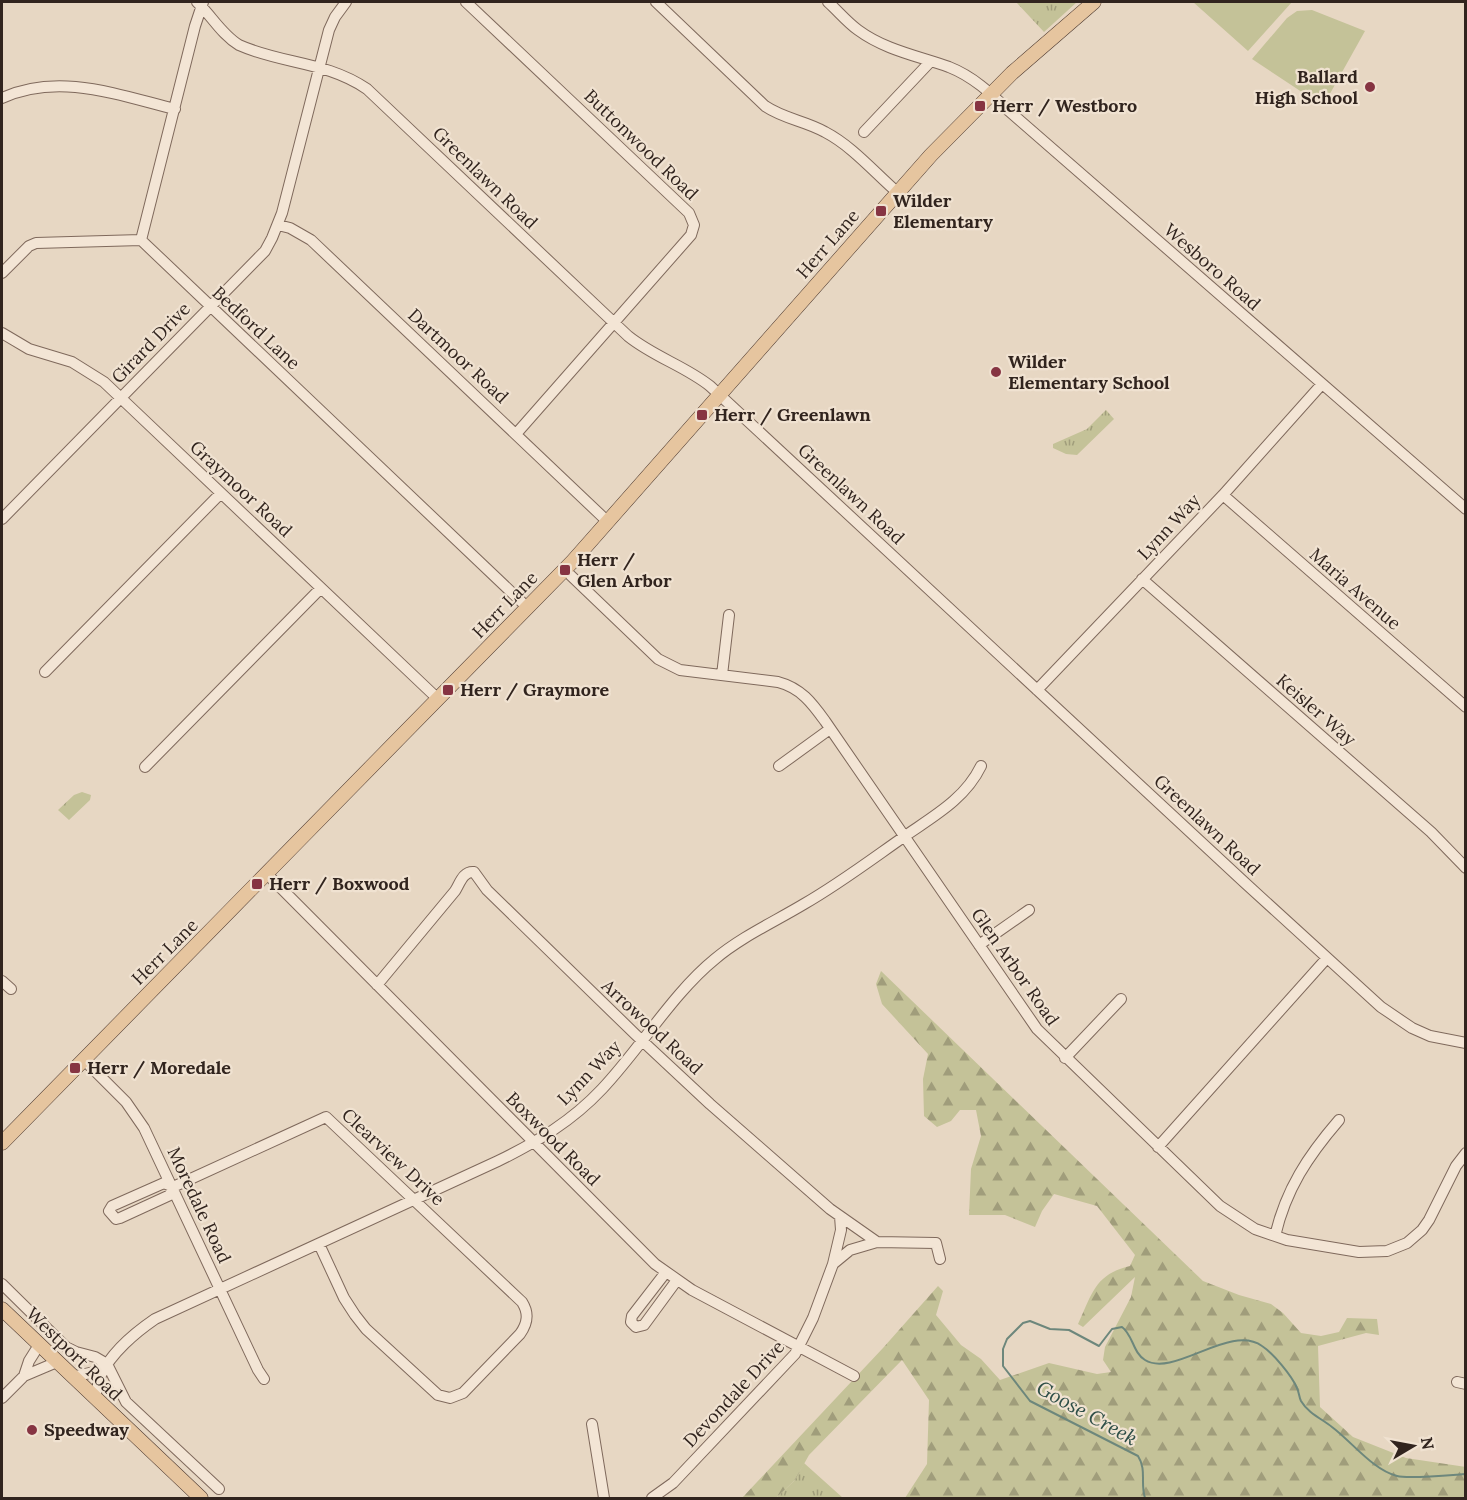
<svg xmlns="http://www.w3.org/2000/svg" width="1467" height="1500" font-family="Lora,serif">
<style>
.grass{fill:url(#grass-tufts)}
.forest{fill:url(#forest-firs)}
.pitch{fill:#c4c298}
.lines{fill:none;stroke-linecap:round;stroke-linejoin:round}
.stream{stroke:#6d877c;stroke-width:2}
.minor-casing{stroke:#7f695c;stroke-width:12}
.major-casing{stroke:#4d3930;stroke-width:15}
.minor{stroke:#f3e5d5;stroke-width:10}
.major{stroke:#e6c59f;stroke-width:14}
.poi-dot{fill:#863442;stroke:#f0e2d1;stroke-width:2}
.labels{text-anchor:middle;stroke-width:4.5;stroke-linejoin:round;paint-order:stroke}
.poi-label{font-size:18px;font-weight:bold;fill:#31241e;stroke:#f0e2d1;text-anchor:start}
.street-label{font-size:18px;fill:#31241e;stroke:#f0e2d1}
.water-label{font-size:20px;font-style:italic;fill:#2f4f48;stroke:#f0e2d1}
</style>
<defs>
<pattern id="grass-tufts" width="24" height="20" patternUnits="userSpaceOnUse" patternTransform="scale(1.5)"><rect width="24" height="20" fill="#c4c298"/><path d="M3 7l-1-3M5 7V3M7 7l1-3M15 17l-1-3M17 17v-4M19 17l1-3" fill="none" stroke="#a09d7b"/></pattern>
<pattern id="forest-firs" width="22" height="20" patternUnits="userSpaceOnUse" patternTransform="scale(1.5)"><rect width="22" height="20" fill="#c4c298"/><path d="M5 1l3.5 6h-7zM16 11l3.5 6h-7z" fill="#a09d7b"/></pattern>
</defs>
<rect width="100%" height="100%" fill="#e7d7c3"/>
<path class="grass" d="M 1016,2 L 1077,2 L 1044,32 Z
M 1106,410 L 1114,419 L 1077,455 L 1066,454 L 1053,448 L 1053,444 L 1087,429 Z
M 82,792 L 91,795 L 90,800 L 69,820 L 58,810 L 74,795 Z
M 804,1463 L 843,1498 L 776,1498 L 795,1480 Z"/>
<path class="forest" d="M 881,971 L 1203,1281 L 1239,1295 L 1271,1304 L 1283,1313 L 1301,1333 L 1321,1336 L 1339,1332 L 1347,1318 L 1377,1319 L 1379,1335 L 1366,1333 L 1318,1346 L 1320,1407 L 1353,1437 L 1406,1458 L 1466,1467 L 1465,1498 L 905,1498 L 927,1464 L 929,1400 L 902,1360 L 809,1455 L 795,1480 L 776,1498 L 742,1498 L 883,1348 L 938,1286 L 943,1291 L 936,1315 L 961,1345 L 981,1359 L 1000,1380 L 1049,1363 L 1097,1374 L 1111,1372 L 1103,1360 L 1105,1347 L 1131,1297 L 1135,1277 L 1083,1327 L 1078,1324 C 1092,1294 1095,1274 1130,1266 L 1135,1255 L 1097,1206 L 1054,1194 L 1042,1211 L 1035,1227 L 1005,1215 L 969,1215 L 971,1169 L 981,1136 L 976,1110 L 960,1110 L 951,1121 L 937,1127 L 924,1116 L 923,1079 L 928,1054 L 882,1004 L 876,984 Z"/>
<path class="pitch" d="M 1193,2 L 1292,2 L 1248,51 Z
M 1312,10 L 1365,31 L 1327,99 L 1317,102 L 1252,59 L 1287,18 L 1297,11 Z"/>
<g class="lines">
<path class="stream" d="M 1145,1498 C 1140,1483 1147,1470 1138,1456 L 1030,1401 L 1003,1366 L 1003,1349 L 1007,1339 L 1023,1323 L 1030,1321 L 1050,1329 L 1069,1330 L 1099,1346 L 1112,1329 L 1122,1327 C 1133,1335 1133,1353 1145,1360 C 1174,1378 1230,1323 1262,1346 C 1273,1353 1292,1376 1297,1388 C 1299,1392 1299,1397 1301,1401 C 1308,1413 1322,1419 1332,1427 C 1352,1442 1373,1470 1397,1476 C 1409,1479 1451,1475 1466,1474"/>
<defs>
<path id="minor" d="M 197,2 C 211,15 222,35 239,45 C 281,64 326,61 367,89 L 628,336 C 654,357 685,366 710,386 L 1244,882 L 1381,1007 L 1412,1028 L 1430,1036 L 1466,1043
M 203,2 L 195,26 L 141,240 L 528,608
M 466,2 L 689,213 L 694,225 L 691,235 L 516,434
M 656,2 L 765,106 C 784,119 806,121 825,132 C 852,146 874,172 897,192
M 828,2 C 838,11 847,22 858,30 C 885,50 918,56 949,67 C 972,76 991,93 1009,111 L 1466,509
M 2,98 C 59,72 118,95 175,109
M 864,132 L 930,62
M 278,225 L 290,228 L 311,240 L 608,522
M 2,273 L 29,246 L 36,243 L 141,240
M 2,333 L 29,349 L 72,362 L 104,382 L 438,699
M 1223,495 L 1466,707
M 2,519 L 265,251 L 272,238 L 282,213 L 329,30 L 335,17 L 346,2
M 565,570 L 658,659 L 680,670 L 778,682 C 801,688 812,703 825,721 L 1037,1029 L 1220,1206 L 1255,1229 L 1287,1240 L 1359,1252 L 1387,1251 L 1407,1243 L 1422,1230 L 1429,1220 L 1456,1166 L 1466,1153
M 1142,579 L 1431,832 L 1466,868
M 45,672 L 221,493
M 722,675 L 729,615
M 1037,690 L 1223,495 L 1322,384
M 779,766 L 830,729
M 145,767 L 321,588
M 267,874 L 655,1264 L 692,1290 L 854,1376
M 979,945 L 1029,910
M 2,981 L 11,989
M 377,985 L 455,891 C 460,883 463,871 474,872 L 487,890 L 636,1035 L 710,1104 L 830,1209 L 877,1242 L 936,1243 L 940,1259
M 1065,1058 L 1121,999
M 83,1059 L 126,1102 L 144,1128 L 258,1370 L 264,1379
M 1158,1147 L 1327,958
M 164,1183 L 173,1187 L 170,1195 L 120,1218 L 116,1219 L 109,1211 L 112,1206 Z
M 173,1187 L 326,1117 L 522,1302 C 529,1313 528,1323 520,1334 L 463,1393 L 450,1398 L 438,1395 L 366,1329 L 355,1315 L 344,1298 L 319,1244
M 1275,1236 C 1286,1189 1308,1156 1339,1120
M 833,1264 L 850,1250 L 877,1242
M 666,1272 L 632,1316 L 631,1322 L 636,1327 L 644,1325 L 677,1280
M 2,1284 L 66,1347 L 76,1352 L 95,1357 L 107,1364 L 126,1402 L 219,1489
M 24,1376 L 29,1361 L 39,1345
M 72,1377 L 94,1372 L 107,1364
M 1457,1382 L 1466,1384
M 2,1398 L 24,1376 L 57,1362
M 95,1398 C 97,1390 98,1382 101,1375 C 111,1353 136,1332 155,1319 L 498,1161 C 537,1142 572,1121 602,1089 C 640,1049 673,993 715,959 C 741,937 774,922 804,904 C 839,884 872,859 905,836 C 934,816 965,799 981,766
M 592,1424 L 604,1498
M 652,1498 L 673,1483 L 795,1354 L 813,1318 L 833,1264 L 841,1230 L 840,1216"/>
<path id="major" d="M 2,1143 L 573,561 L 931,155 L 1012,73 L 1094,2
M 2,1309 L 201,1498"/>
</defs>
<use href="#minor" class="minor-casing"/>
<use href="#major" class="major-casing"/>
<use href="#minor" class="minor"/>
<use href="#major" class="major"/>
</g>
<g class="poi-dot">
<circle cx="1370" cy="87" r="6"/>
<rect x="974" y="100" width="12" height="12" rx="3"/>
<rect x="875" y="205" width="12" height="12" rx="3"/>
<circle cx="996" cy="372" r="6"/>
<rect x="696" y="409" width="12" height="12" rx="3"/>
<rect x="559" y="564" width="12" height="12" rx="3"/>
<rect x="442" y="684" width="12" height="12" rx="3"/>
<rect x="251" y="878" width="12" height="12" rx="3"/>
<rect x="69" y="1062" width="12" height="12" rx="3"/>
<circle cx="32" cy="1430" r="6"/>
</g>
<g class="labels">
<g class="poi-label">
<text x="1358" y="83" text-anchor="end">Ballard<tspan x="1358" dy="21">High School</tspan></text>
<text x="992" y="112">Herr / Westboro</text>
<text x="893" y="207">Wilder<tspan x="893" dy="21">Elementary</tspan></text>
<text x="1008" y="368">Wilder<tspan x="1008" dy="21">Elementary School</tspan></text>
<text x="714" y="421">Herr / Greenlawn</text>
<text x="577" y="566">Herr /<tspan x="577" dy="21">Glen Arbor</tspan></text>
<text x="460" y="696">Herr / Graymore</text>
<text x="269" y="890">Herr / Boxwood</text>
<text x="87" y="1074">Herr / Moredale</text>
<text x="44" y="1436">Speedway</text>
</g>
<g class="street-label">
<text transform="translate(641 145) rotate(44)" y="6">Buttonwood Road</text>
<text transform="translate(485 178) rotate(44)" y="6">Greenlawn Road</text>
<text transform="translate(828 244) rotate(-49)" y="6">Herr Lane</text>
<text transform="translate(1212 267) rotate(41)" y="6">Wesboro Road</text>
<text transform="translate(256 328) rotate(43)" y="6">Bedford Lane</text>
<text transform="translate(151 343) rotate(-46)" y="6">Girard Drive</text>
<text transform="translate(458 356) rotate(43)" y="6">Dartmoor Road</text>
<text transform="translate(241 489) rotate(43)" y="6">Graymoor Road</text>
<text transform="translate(851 494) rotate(43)" y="6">Greenlawn Road</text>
<text transform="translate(1169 527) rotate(-47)" y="6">Lynn Way</text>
<text transform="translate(1355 589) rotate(41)" y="6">Maria Avenue</text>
<text transform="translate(505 605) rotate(-46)" y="6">Herr Lane</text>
<text transform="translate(1316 710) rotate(41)" y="6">Keisler Way</text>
<text transform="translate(1207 825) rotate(43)" y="6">Greenlawn Road</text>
<text transform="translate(165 952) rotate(-45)" y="6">Herr Lane</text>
<text transform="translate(1015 967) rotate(55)" y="6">Glen Arbor Road</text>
<text transform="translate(652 1027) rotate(43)" y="6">Arrowood Road</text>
<text transform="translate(589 1073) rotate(-46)" y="6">Lynn Way</text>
<text transform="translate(553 1139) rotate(45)" y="6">Boxwood Road</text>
<text transform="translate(393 1157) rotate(43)" y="6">Clearview Drive</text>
<text transform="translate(199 1205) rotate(65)" y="6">Moredale Road</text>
<text transform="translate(74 1354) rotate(44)" y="6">Westport Road</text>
<text transform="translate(734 1394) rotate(-47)" y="6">Devondale Drive</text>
</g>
<g class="water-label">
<text transform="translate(1087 1413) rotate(29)" y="7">Goose Creek</text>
</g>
</g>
<rect width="1467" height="1500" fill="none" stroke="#31241e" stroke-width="6"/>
<g transform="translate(1413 1446) rotate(80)" stroke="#f0e2d1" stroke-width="4.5" paint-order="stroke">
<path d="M0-4.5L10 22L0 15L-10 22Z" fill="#31241e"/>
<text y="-9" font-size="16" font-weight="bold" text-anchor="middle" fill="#31241e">N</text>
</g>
</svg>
